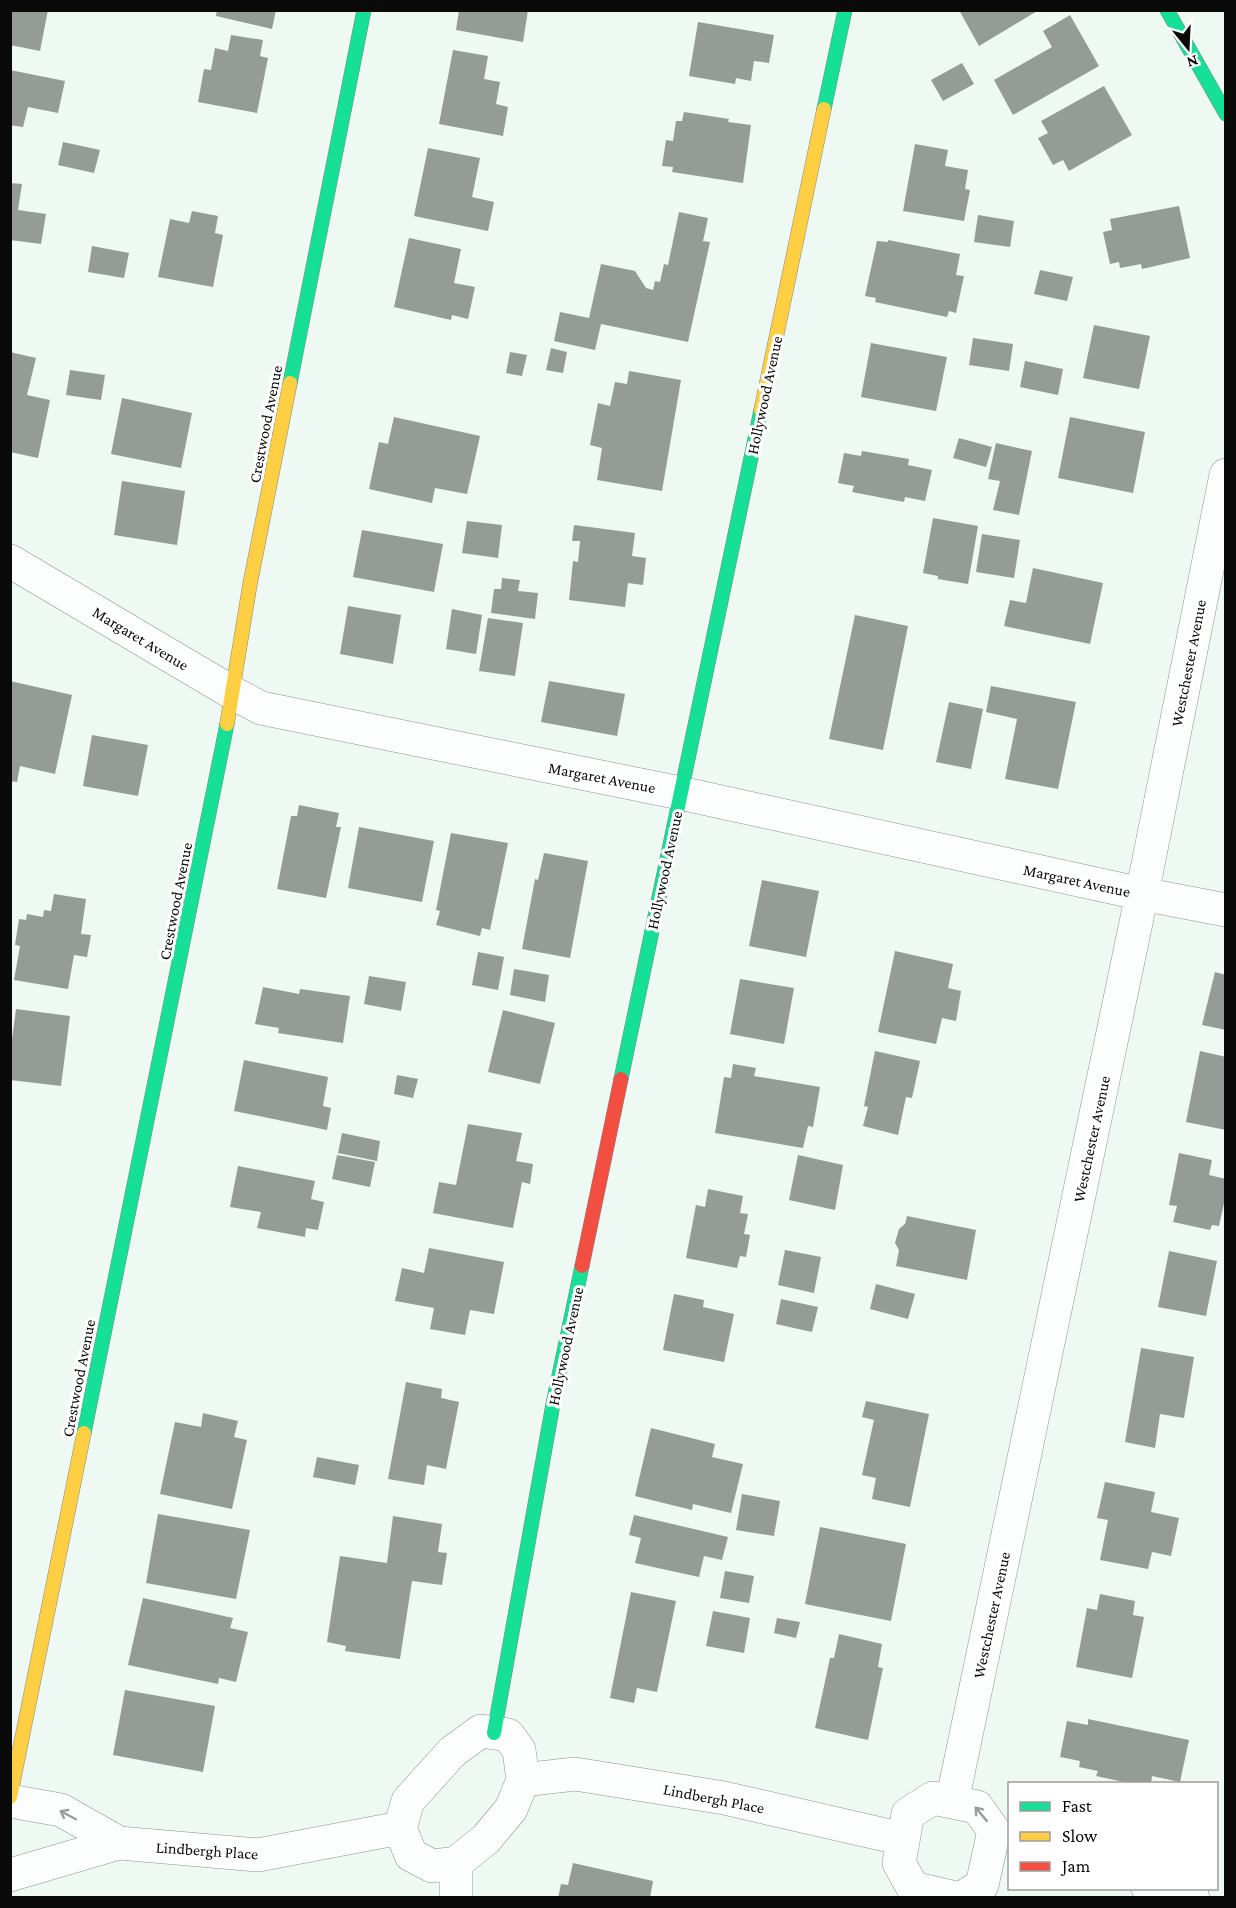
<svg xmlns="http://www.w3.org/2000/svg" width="1236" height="1908" font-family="'Crimson Pro',serif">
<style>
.building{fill:#949c97}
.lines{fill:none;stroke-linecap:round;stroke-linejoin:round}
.street-casing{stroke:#8d928f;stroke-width:34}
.fast-casing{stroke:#838886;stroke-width:15}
.slow-casing{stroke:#838886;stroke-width:15}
.jam-casing{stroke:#838886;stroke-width:15}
.street{stroke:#fcfefd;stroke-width:33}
.fast{stroke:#16e098;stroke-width:14}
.slow{stroke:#ffcf43;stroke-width:14}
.jam{stroke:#f24e42;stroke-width:14}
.oneway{stroke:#9b9c9c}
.labels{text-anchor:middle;stroke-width:6;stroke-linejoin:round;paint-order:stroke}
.street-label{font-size:16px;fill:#0a0a0a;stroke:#fff}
</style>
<rect width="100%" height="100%" fill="#eef9f3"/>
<path class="building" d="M 10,10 L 48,10 L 40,51 L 10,45 Z
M 217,10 L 276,10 L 272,29 L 216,16 Z
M 459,10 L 528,10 L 523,42 L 456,30 Z
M 959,10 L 1039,10 L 979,46 Z
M 1070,15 L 1099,66 L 1013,115 L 994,80 L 1052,47 L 1043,31 Z
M 698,22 L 774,35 L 769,63 L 754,61 L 751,81 L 736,78 L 735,84 L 689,76 Z
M 231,35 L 263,40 L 260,56 L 268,58 L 257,113 L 198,102 L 204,69 L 211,70 L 215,48 L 228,51 Z
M 453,50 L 488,56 L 484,79 L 500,82 L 496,104 L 508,107 L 503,136 L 439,124 Z
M 962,63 L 974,84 L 943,101 L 931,80 Z
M 10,70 L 65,81 L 58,113 L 28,107 L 23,127 L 10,125 Z
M 1104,86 L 1132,135 L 1069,171 L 1063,160 L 1053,165 L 1038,138 L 1048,133 L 1041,121 Z
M 684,112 L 729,119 L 728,122 L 751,125 L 743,183 L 672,172 L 673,167 L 662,166 L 666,140 L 673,141 L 676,121 L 682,121 Z
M 63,142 L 100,150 L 94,173 L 58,165 Z
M 915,144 L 948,150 L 945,166 L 968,170 L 965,189 L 970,190 L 964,221 L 903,211 Z
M 428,148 L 480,158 L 472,197 L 494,202 L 488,231 L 414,216 Z
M 10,183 L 22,184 L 18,210 L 46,214 L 41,244 L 10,240 Z
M 1179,206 L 1190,258 L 1142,269 L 1141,264 L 1120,268 L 1119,262 L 1110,264 L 1103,232 L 1112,230 L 1110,219 Z
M 192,211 L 218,216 L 215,233 L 223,235 L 213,287 L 158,277 L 170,219 L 189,223 Z
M 679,212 L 708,218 L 703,241 L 710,242 L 688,342 L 601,324 L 595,350 L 554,341 L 560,312 L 589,318 L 601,264 L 635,271 L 646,288 L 653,290 L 655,281 L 660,282 L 664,264 L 668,265 Z
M 978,215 L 1014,221 L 1010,247 L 974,242 Z
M 409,238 L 461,249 L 454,283 L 475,287 L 468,319 L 452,315 L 451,320 L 394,307 Z
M 888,240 L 960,254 L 956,275 L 964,276 L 956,313 L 949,311 L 947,317 L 875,302 L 876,298 L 865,296 L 877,241 L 888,242 Z
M 92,246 L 129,253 L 124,278 L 88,272 Z
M 1040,270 L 1073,277 L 1067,301 L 1034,294 Z
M 1094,325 L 1150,336 L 1139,389 L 1083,378 Z
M 973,338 L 1013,344 L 1009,371 L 969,365 Z
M 871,343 L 947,357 L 936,411 L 861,397 Z
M 551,348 L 567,352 L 563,373 L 546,370 Z
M 10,352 L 36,358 L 27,395 L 50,400 L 38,458 L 10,452 Z
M 510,352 L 527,355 L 522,376 L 506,373 Z
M 1025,361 L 1063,369 L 1058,395 L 1020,387 Z
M 70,370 L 105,375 L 101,400 L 66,395 Z
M 629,371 L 681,380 L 662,491 L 597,480 L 602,448 L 590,445 L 598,403 L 610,406 L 615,382 L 627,384 Z
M 122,398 L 192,413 L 181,468 L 111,454 Z
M 394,417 L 480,436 L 467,494 L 435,488 L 432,503 L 369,489 L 379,442 L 388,444 Z
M 1070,417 L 1145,432 L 1133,493 L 1058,478 Z
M 959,438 L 992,447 L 986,467 L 953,458 Z
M 996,443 L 1032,451 L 1019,515 L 993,510 L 1000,481 L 988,479 Z
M 862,451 L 909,459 L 908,465 L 932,470 L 925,501 L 905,497 L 904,502 L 852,492 L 854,486 L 838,483 L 844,453 L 861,456 Z
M 122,481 L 185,491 L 177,545 L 114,535 Z
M 933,518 L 978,526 L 968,584 L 938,579 L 938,576 L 923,573 Z
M 467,521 L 502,525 L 498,558 L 462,553 Z
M 574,525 L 635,533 L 632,556 L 646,558 L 643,585 L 628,583 L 625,607 L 569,600 L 573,561 L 578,562 L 580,541 L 572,541 Z
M 362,530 L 443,544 L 434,592 L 353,577 Z
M 982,534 L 1020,540 L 1014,578 L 976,572 Z
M 1033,568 L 1103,583 L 1090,644 L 1004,626 L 1010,600 L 1026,603 Z
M 502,578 L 520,580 L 518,591 L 538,593 L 535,619 L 491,613 L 494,589 L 501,589 Z
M 348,606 L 401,615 L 393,664 L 340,654 Z
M 452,609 L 482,615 L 476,654 L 446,649 Z
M 855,615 L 908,626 L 883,750 L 829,739 Z
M 488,618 L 523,623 L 515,676 L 479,671 Z
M 10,681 L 72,695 L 55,774 L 20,766 L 17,782 L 10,781 Z
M 549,681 L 625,694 L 617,736 L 541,722 Z
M 991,686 L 1076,702 L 1058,789 L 1005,779 L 1017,719 L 986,712 Z
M 949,702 L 983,709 L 971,769 L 936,762 Z
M 92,735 L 148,745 L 138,796 L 83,786 Z
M 299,805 L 339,813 L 336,827 L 341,827 L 326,898 L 277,889 L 291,816 L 297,816 Z
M 359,827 L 434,841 L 422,902 L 348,888 Z
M 451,833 L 508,843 L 490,930 L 482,928 L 480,936 L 436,925 L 440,911 L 436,910 Z
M 544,853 L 588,861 L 570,958 L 522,949 L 535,879 L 538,880 Z
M 762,880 L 819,891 L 806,957 L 749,946 Z
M 54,894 L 86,899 L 81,934 L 91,935 L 87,957 L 74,955 L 68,989 L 14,980 L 20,946 L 15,945 L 19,919 L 26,920 L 27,914 L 43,917 L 44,910 L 51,911 Z
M 895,951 L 953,964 L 948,988 L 961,991 L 956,1021 L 942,1018 L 936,1044 L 878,1032 Z
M 478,952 L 504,957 L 498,990 L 472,985 Z
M 514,969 L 549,975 L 545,1002 L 510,995 Z
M 1215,972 L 1226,975 L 1226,1030 L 1202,1025 Z
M 369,976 L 406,982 L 401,1011 L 364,1004 Z
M 740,979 L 794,988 L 784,1044 L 730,1034 Z
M 263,987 L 299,994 L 300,989 L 350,996 L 343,1043 L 278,1033 L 279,1028 L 255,1024 Z
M 16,1009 L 70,1016 L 61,1086 L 10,1080 L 10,1054 Z
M 503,1010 L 555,1023 L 540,1084 L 488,1072 Z
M 875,1051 L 920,1061 L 912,1098 L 906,1097 L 898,1135 L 863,1126 L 868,1107 L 864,1106 Z
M 1200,1051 L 1226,1057 L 1226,1130 L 1186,1122 Z
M 244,1060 L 328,1077 L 323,1106 L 331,1108 L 327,1130 L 234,1111 Z
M 733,1064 L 756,1068 L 754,1076 L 820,1087 L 813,1127 L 808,1126 L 803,1148 L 715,1133 L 724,1077 L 731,1078 Z
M 397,1075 L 418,1079 L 413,1098 L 394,1094 Z
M 468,1124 L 522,1133 L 516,1161 L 533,1164 L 530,1184 L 522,1182 L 513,1228 L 433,1213 L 439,1182 L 456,1185 Z
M 342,1133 L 380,1141 L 377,1161 L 338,1153 Z
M 1179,1153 L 1212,1160 L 1209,1175 L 1226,1179 L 1226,1194 L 1219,1226 L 1212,1225 L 1210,1230 L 1173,1222 L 1177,1206 L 1169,1205 Z
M 337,1155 L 375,1162 L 370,1187 L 332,1179 Z
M 798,1155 L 843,1165 L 835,1210 L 789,1200 Z
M 238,1166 L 315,1181 L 311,1199 L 324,1202 L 318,1230 L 306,1228 L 305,1237 L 257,1228 L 261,1212 L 230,1207 Z
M 708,1189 L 743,1196 L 740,1213 L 748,1214 L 744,1234 L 750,1235 L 746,1257 L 740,1256 L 737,1268 L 686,1258 L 696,1205 L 705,1207 Z
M 907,1216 L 976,1230 L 967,1280 L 896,1266 L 899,1250 L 895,1243 L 899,1229 L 905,1224 Z
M 429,1248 L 504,1262 L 494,1314 L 470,1310 L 465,1335 L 430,1329 L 434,1308 L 395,1301 L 402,1268 L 424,1273 Z
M 785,1250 L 821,1257 L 814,1293 L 778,1285 Z
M 1169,1251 L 1217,1261 L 1206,1316 L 1158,1307 Z
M 876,1284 L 915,1294 L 908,1319 L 870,1309 Z
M 674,1294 L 704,1300 L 703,1307 L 734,1314 L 724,1362 L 663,1350 Z
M 781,1299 L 818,1307 L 812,1332 L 776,1324 Z
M 1141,1348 L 1194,1357 L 1184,1418 L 1160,1414 L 1155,1448 L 1125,1442 Z
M 406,1382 L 442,1389 L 441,1398 L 459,1402 L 446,1469 L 427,1465 L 424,1485 L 388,1479 Z
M 866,1401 L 929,1414 L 910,1507 L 872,1499 L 876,1478 L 862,1475 L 874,1420 L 862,1417 Z
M 203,1413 L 238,1421 L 234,1437 L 247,1440 L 232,1509 L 160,1494 L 175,1422 L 201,1427 Z
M 651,1428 L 715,1444 L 712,1457 L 743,1464 L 731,1513 L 693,1504 L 692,1510 L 635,1496 Z
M 317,1457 L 359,1465 L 355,1485 L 313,1477 Z
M 1105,1482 L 1155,1492 L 1151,1512 L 1179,1518 L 1171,1556 L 1152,1552 L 1148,1569 L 1100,1560 L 1108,1520 L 1097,1518 Z
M 742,1494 L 780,1501 L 774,1536 L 736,1530 Z
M 158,1514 L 250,1530 L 236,1599 L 146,1583 Z
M 634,1515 L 728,1537 L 722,1560 L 704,1556 L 699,1577 L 635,1563 L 641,1538 L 629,1535 Z
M 393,1516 L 442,1524 L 438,1552 L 447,1553 L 442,1585 L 412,1581 L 400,1659 L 345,1651 L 346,1646 L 327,1642 L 340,1556 L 387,1563 Z
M 820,1527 L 906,1544 L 891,1621 L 805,1604 Z
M 725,1571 L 754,1576 L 749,1603 L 720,1598 Z
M 631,1592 L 676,1601 L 657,1692 L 637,1688 L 634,1703 L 610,1698 Z
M 1100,1594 L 1135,1601 L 1133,1615 L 1144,1617 L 1132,1678 L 1076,1667 L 1087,1608 L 1097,1610 Z
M 143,1598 L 233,1618 L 230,1628 L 248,1632 L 236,1682 L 219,1678 L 218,1684 L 128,1665 Z
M 713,1611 L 750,1618 L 744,1653 L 706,1646 Z
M 777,1618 L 800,1622 L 796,1638 L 774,1633 Z
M 839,1634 L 882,1644 L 878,1667 L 883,1668 L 868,1740 L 815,1728 L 830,1658 L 834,1658 Z
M 125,1690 L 215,1706 L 203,1772 L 113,1755 Z
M 1088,1719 L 1189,1740 L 1180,1782 L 1152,1776 L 1151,1784 L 1133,1784 L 1096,1776 L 1098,1771 L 1079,1767 L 1080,1761 L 1060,1757 L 1067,1721 L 1088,1725 Z
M 573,1863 L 653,1881 L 650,1898 L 558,1898 L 561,1884 L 568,1885 Z"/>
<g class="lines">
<defs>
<path id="street" d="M 10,561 L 233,693 L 261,708 L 680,793 L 1142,894 L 1226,910
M 481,1731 L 508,1735 L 519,1750 L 523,1780 L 511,1809 L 486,1839 L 456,1863 L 432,1866 L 411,1855 L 400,1828 L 408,1801 L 452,1752 Z
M 523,1780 L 575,1774 L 724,1798 L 903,1839
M 10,1801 L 61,1810 L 119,1843
M 952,1802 L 1142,894 L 1226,475
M 456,1863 L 456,1898
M 10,1875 L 119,1843 L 258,1855 L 400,1828
M 1148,1888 L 1193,1898
M 956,1898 L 913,1888 L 899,1863 L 908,1814 L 933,1798 L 977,1807 L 994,1831 L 982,1885 L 962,1898"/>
<path id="fast" d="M 1167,10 L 1226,114
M 824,109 L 845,10
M 290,383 L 364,10
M 621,1079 L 761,410
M 84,1433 L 227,724
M 494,1733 L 553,1404 L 582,1266"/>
<path id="slow" d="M 761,410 L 824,109
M 227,724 L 250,584 L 290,383
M 10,1797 L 84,1433"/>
<path id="jam" d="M 582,1266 L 621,1079"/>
</defs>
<use href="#street" class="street-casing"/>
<use href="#fast" class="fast-casing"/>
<use href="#slow" class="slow-casing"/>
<use href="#jam" class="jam-casing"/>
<use href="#street" class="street"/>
<use href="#fast" class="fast"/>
<use href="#slow" class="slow"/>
<use href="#jam" class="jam"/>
</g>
<defs><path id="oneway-shaft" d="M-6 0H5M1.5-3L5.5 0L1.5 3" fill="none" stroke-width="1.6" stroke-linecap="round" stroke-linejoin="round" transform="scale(1.5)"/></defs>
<g class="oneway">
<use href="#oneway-shaft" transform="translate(981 1814) rotate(-130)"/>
<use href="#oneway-shaft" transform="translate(68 1815) rotate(-152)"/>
</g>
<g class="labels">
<g class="street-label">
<text transform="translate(764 395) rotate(-78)" y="6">Hollywood Avenue</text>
<text transform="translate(265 424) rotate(-79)" y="6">Crestwood Avenue</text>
<text transform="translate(141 638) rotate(31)" y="6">Margaret Avenue</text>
<text transform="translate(1188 663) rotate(-79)" y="6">Westchester Avenue</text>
<text transform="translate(602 777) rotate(11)" y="6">Margaret Avenue</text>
<text transform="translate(664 870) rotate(-78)" y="6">Hollywood Avenue</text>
<text transform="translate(1077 880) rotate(12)" y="6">Margaret Avenue</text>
<text transform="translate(175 901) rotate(-79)" y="6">Crestwood Avenue</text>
<text transform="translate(1091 1139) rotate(-78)" y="6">Westchester Avenue</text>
<text transform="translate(565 1346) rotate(-78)" y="6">Hollywood Avenue</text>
<text transform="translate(78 1378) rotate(-79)" y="6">Crestwood Avenue</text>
<text transform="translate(991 1615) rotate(-78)" y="6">Westchester Avenue</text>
<text transform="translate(714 1798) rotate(11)" y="6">Lindbergh Place</text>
<text transform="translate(207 1850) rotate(4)" y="6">Lindbergh Place</text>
</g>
</g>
<rect width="1236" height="1908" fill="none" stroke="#0a0a0a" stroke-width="24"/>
<rect x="1008" y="1782" width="210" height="108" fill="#ffffff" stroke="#9d9d9d" stroke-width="1.5"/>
<rect x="1020" y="1802" width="30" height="9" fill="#16e098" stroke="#9d9d9d" stroke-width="1.5"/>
<text x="1062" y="1812" font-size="18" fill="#0a0a0a">Fast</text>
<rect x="1020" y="1832" width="30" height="9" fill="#ffcf43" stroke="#9d9d9d" stroke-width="1.5"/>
<text x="1062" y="1842" font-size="18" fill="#0a0a0a">Slow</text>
<rect x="1020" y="1862" width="30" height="9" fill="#f24e42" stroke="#9d9d9d" stroke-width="1.5"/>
<text x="1062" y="1872" font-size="18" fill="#0a0a0a">Jam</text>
<g transform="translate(1188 48) rotate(162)" stroke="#ffffff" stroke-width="4.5" paint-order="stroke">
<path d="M0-4.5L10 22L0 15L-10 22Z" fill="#0a0a0a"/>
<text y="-9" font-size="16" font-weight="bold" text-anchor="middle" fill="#0a0a0a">N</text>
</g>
</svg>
